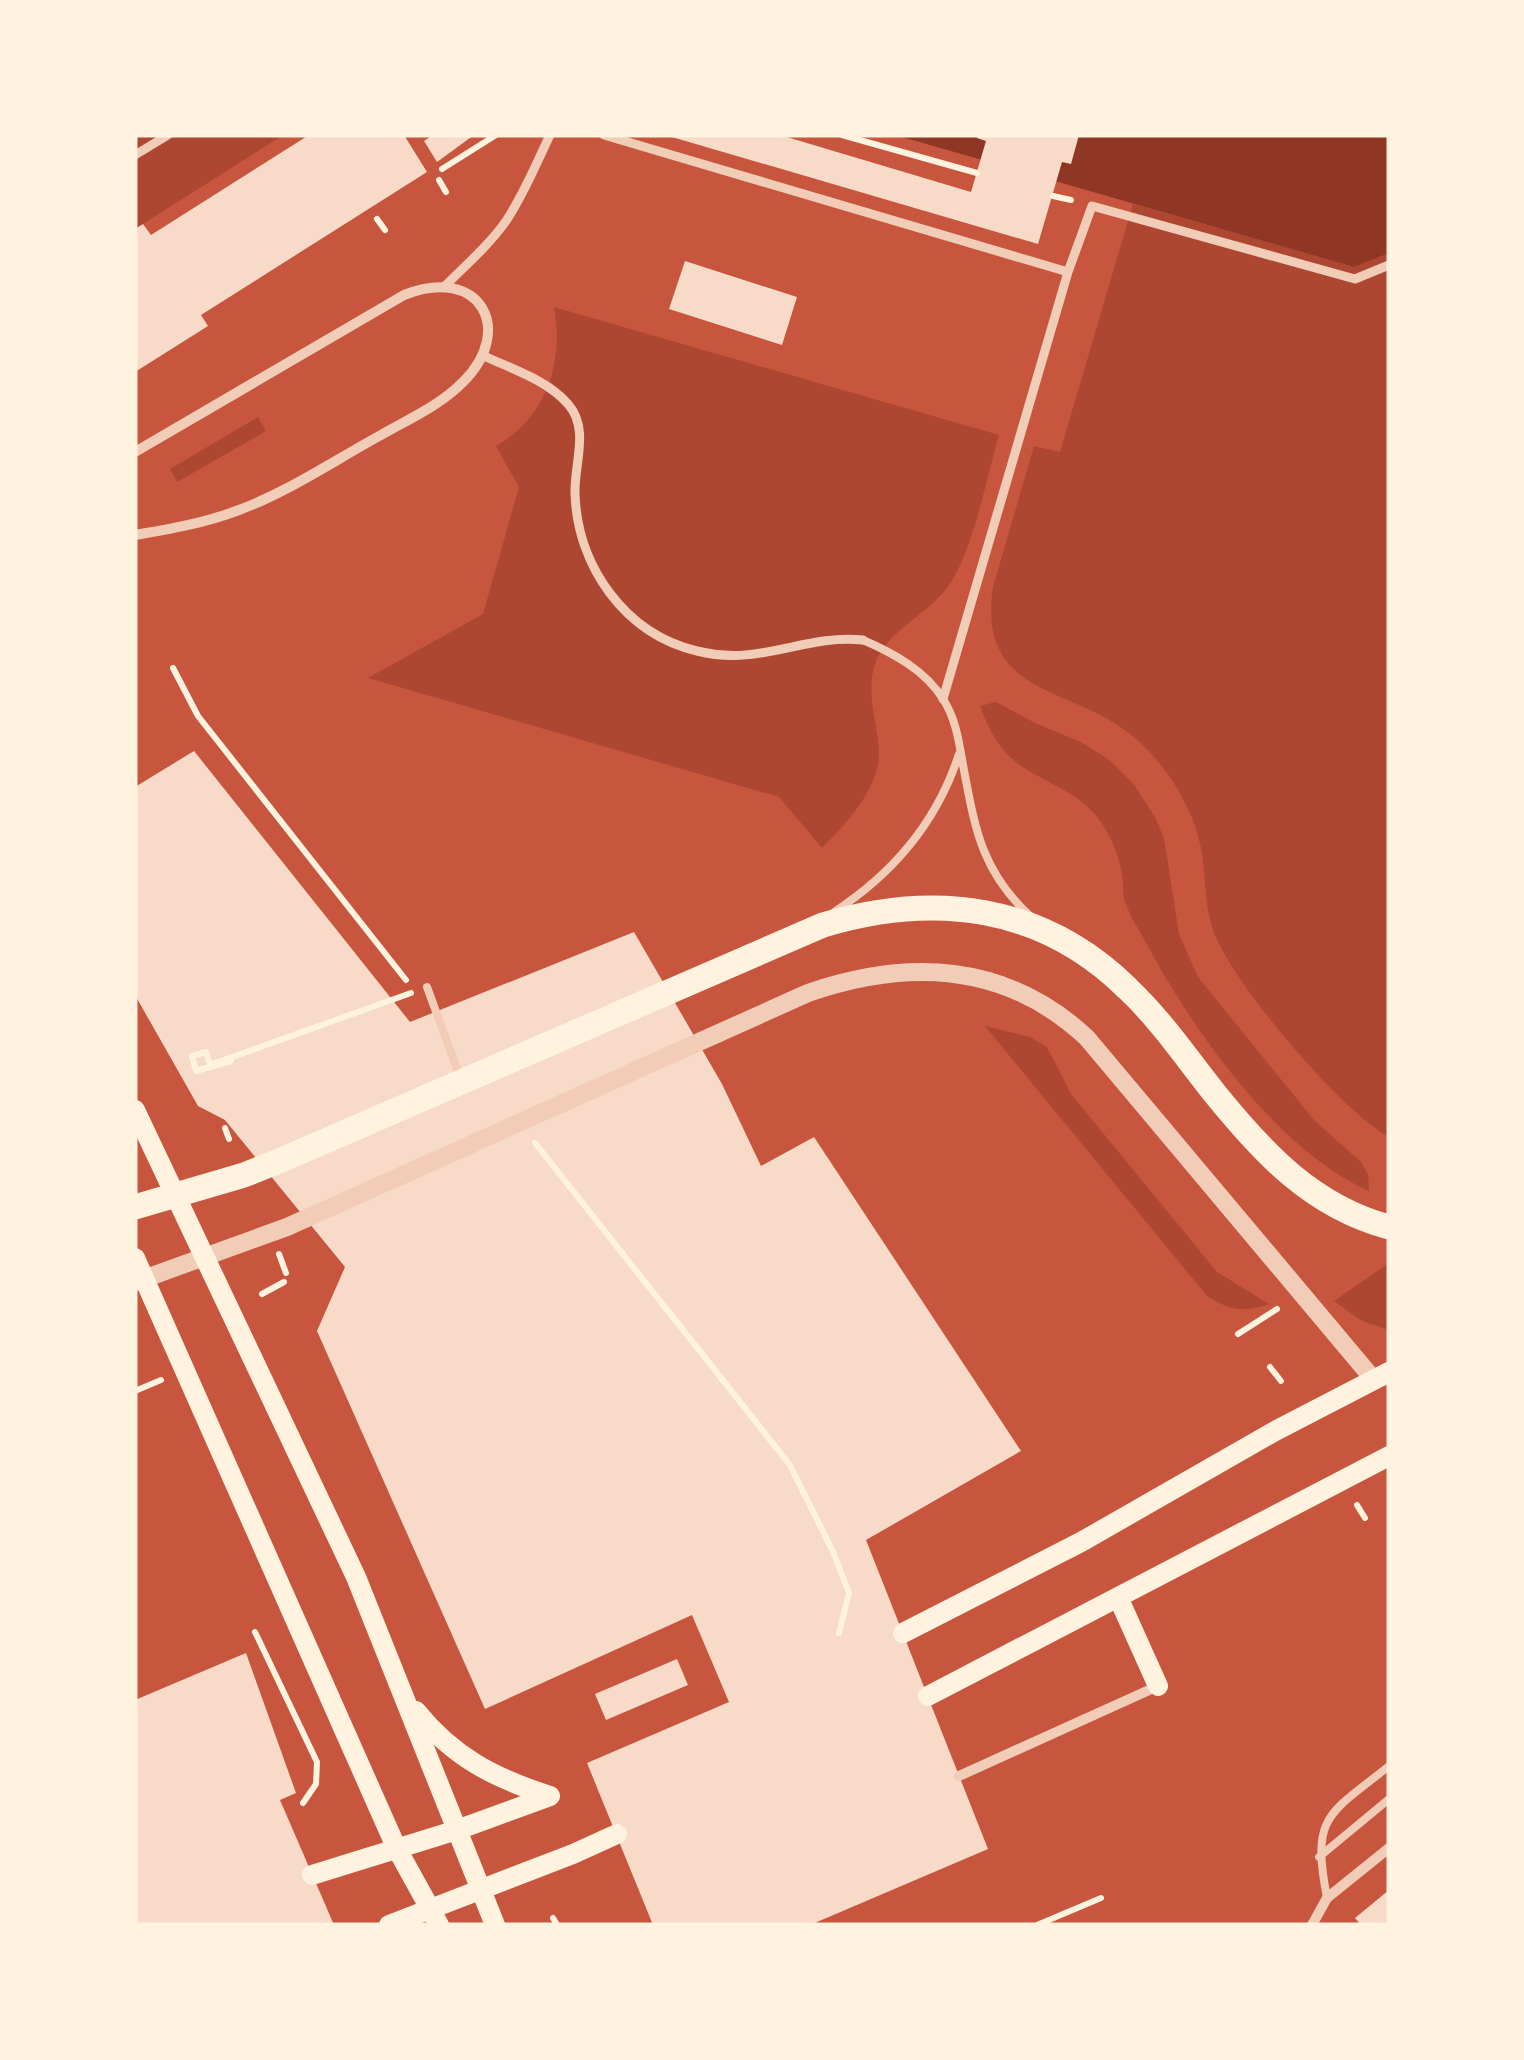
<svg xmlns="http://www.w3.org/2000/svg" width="1524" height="2060" font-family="Poppins,sans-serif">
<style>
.green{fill:#ae4732}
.water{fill:#8f3625}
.building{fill:#f7dbc8}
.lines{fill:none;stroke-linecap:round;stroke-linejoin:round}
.path{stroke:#fff3e0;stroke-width:6}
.service{stroke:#f1ccb7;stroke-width:8}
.pedestrian{stroke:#f1ccb7;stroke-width:9}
.minor{stroke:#f1ccb7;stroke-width:10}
.tertiary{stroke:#f1ccb7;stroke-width:18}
.secondary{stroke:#fff3e0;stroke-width:20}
.primary{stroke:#fff3e0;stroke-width:25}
</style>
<rect width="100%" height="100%" fill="#c8553d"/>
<path class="green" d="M 135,135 L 283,135 L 135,229 Z
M 1133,204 L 1354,267 L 1389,253 L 1389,1137 C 1341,1111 1231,982 1213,930 C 1204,904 1206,875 1201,848 C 1192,804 1164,761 1129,733 C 1067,685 977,695 993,587 L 1034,446 L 1060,452 Z
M 554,307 L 999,435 C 986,479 973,553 947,588 C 927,614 890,630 877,659 C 864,688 877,720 879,750 C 881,787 846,824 822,848 L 779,797 L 368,678 L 483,614 L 519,487 L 496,446 C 547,417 564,362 554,307 Z
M 258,417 L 266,431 L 177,482 L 170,469 Z
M 996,702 L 1035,723 L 1081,742 L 1108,759 L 1133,783 L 1155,817 L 1164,838 L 1179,934 L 1198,977 L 1314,1120 L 1362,1163 L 1368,1175 L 1369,1191 C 1279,1151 1198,1037 1151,952 C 1143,936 1132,921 1126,904 C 1122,895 1124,884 1122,874 C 1119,854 1110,835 1098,818 C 1076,790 1044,783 1017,763 C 998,749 988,727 980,706 Z
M 985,1026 L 1030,1037 L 1047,1047 L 1071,1094 L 1217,1272 L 1269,1304 C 1245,1313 1228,1310 1207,1296 Z
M 1389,1263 L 1389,1330 L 1362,1321 L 1334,1301 Z"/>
<path class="water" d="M 895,135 L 1389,135 L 1389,253 L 1354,267 Z"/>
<path class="building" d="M 309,135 L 404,135 L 427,172 L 201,315 L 208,326 L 135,372 L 135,229 L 143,224 L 151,235 Z
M 433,135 L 474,135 L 437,162 L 424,141 Z
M 665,135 L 780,135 L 971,192 L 986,141 L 977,138 L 977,135 L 1079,135 L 1071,164 L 1062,162 L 1038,244 Z
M 685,261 L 797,297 L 782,345 L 669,309 Z
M 194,751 L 410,1022 L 634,932 L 722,1084 L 761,1166 L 814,1137 L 1021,1451 L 866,1540 L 988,1849 L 810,1925 L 653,1925 L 587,1763 L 729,1702 L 692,1615 L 485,1709 L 317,1331 L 345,1267 L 225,1120 L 198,1106 L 135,995 L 135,787 Z
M 246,1653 L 296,1793 L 280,1800 L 334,1925 L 135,1925 L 135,1700 Z
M 677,1659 L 688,1685 L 606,1720 L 595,1694 Z
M 1389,1890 L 1389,1925 L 1361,1925 L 1355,1918 Z"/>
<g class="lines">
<path class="path" d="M 842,135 L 977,173
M 442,169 L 496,135
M 439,180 L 446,192
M 1053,196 L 1071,200
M 377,219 L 385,230
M 173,668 L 198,716 L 406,980
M 231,1061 L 196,1071 L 192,1056 L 206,1052 L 210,1065 L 411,993
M 225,1128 L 229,1139
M 535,1143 L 790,1465 L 834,1554 L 849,1593 L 839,1633
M 279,1254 L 286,1273
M 262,1294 L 284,1282
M 1238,1334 L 1277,1309
M 1270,1367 L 1281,1381
M 135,1391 L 161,1380
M 1357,1505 L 1365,1518
M 255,1632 L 317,1762 L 316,1784 L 303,1803
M 553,1918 L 557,1925
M 1037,1925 L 1101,1898"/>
<path class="service" d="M 863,640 C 893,653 925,670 943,699 C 956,719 959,742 963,765 C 975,828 981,871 1030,916
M 834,912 C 894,873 937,822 959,754
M 427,987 L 460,1077
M 1319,1857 L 1389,1799
M 1327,1898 C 1311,1815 1328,1815 1389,1766"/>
<path class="pedestrian" d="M 604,135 L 1068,272
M 135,155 L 168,135
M 446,285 C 467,264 489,245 506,221 C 524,194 536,164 550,135
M 482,355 C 511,369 546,379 568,404 C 590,429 574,464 575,493 C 577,566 625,634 697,651 C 761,667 803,634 863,640
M 943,699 L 1068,272 L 1092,206 L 1355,279 L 1389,265"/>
<path class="minor" d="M 135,452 L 404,295 C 480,265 515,329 464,381 C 441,405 409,419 381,435 C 335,460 288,492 239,510 C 205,523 170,529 135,535
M 959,1776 L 1158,1686
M 1312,1925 L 1327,1898 L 1389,1848"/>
<path class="tertiary" d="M 135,1282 L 287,1227 L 808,993 C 909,958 1007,963 1087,1038 L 1374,1380"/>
<path class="secondary" d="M 135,1110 L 356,1577 L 495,1925
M 135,1258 L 396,1847 L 439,1925
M 1118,1597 L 1158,1686
M 903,1633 L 1081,1542 L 1277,1430 L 1389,1372
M 928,1696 L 1389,1456
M 416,1711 C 453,1757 494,1778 550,1796
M 312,1875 L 457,1830 L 550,1796
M 389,1925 L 573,1854 L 617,1834"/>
<path class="primary" d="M 135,1207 L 244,1175 L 279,1161 L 823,925 C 934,892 1042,904 1128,989 C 1161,1020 1188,1060 1216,1095 C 1263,1153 1313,1207 1389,1227"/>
</g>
<rect width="1524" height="2060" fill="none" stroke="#fff3e0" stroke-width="275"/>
</svg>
